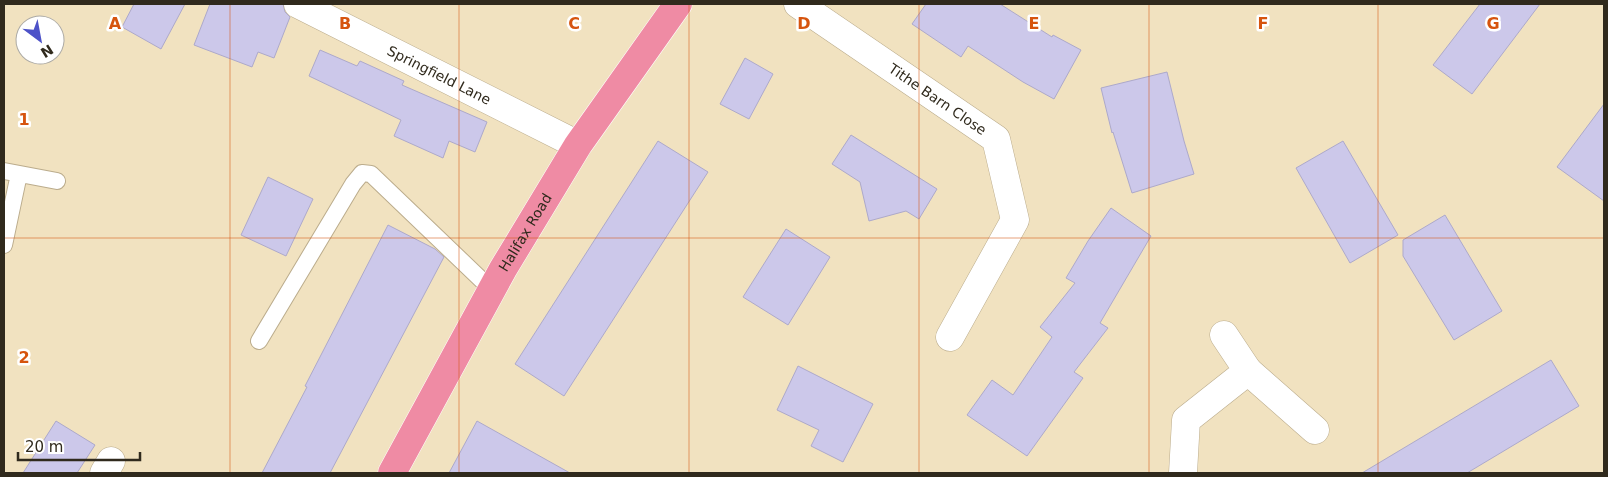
<svg xmlns="http://www.w3.org/2000/svg" width="1608" height="477" font-family="'DejaVu Sans',sans-serif">
<style>
.building{fill:#ccc8ea;stroke:#ada9ca}
.lines{fill:none;stroke-linecap:round;stroke-linejoin:round}
.service-casing{stroke:#bbac8c;stroke-width:18}
.minor-casing{stroke:#bbac8c;stroke-width:29}
.trunk-casing{stroke:#fff;stroke-width:29}
.service{stroke:#fff;stroke-width:16}
.minor{stroke:#fff;stroke-width:28}
.trunk{stroke:#ef8ba4;stroke-width:28}
.grid{fill:none;stroke:#d6540e;stroke-width:1;stroke-opacity:0.55}
.labels{text-anchor:middle;stroke-width:5;stroke-linejoin:round;paint-order:stroke}
.street-label{font-size:14px;fill:#302a1d;stroke:#fff}
.grid-label{font-size:16px;text-anchor:middle;font-weight:bold;fill:#d6540e;stroke:#fff;stroke-width:5;stroke-linejoin:round;paint-order:stroke}
</style>
<rect width="100%" height="100%" fill="#f1e2c0"/>
<path class="building" d="M 134,4 L 185,4 L 161,49 L 122,27 Z
M 210,4 L 283,4 L 285,12 L 290,17 L 274,58 L 258,52 L 252,67 L 194,45 Z
M 926,4 L 1000,4 L 1052,37 L 1053,35 L 1081,50 L 1054,99 L 1023,82 L 968,46 L 961,57 L 912,24 Z
M 1480,4 L 1540,4 L 1472,94 L 1433,65 Z
M 320,50 L 357,66 L 360,61 L 404,81 L 402,85 L 487,122 L 475,152 L 449,141 L 443,158 L 394,136 L 401,120 L 309,76 Z
M 745,58 L 773,74 L 749,119 L 720,104 Z
M 1167,72 L 1184,141 L 1194,174 L 1132,193 L 1113,132 L 1112,133 L 1101,88 Z
M 1604,104 L 1604,201 L 1557,167 Z
M 851,135 L 937,189 L 919,219 L 906,211 L 869,221 L 860,182 L 832,164 Z
M 658,141 L 708,172 L 564,396 L 515,364 Z
M 1343,141 L 1398,235 L 1350,263 L 1296,168 Z
M 268,177 L 313,199 L 286,256 L 241,235 Z
M 1111,208 L 1151,236 L 1100,323 L 1108,328 L 1074,372 L 1083,378 L 1027,456 L 967,415 L 992,380 L 1013,395 L 1052,337 L 1040,327 L 1075,283 L 1066,278 L 1088,241 Z
M 1445,215 L 1502,311 L 1454,340 L 1403,256 L 1403,240 Z
M 388,225 L 435,249 L 444,257 L 330,473 L 262,473 L 307,387 L 305,386 Z
M 786,229 L 830,257 L 788,325 L 743,297 Z
M 1551,360 L 1579,406 L 1467,473 L 1362,473 Z
M 798,366 L 873,404 L 843,462 L 811,446 L 819,430 L 777,410 Z
M 56,421 L 95,445 L 77,473 L 23,473 Z
M 477,421 L 570,473 L 449,473 Z"/>
<g class="lines">
<defs>
<path id="service" d="M 4,171 L 57,181
M 4,245 L 19,174
M 259,341 L 353,184 L 362,173 L 371,174 L 492,290"/>
<g id="minor">
<path id="s1" d="M 298,4 L 578,145"/>
<path id="s2" d="M 798,4 L 996,139 L 1015,220 L 950,337"/>
<path d="M 1248,371 L 1315,430"/>
<path d="M 104,473 L 111,461"/>
<path d="M 1183,473 L 1186,420 L 1248,371 L 1224,335"/>
</g>
<g id="trunk">
<path id="s3" d="M 392,473 L 503,269 L 578,145 L 678,4"/>
</g>
</defs>
<use href="#service" class="service-casing"/>
<use href="#minor" class="minor-casing"/>
<use href="#trunk" class="trunk-casing"/>
<use href="#service" class="service"/>
<use href="#minor" class="minor"/>
<use href="#trunk" class="trunk"/>
</g>
<path class="grid" d="M 230,4 L 230,473M 459,4 L 459,473M 689,4 L 689,473M 919,4 L 919,473M 1149,4 L 1149,473M 1378,4 L 1378,473M 4,238 L 1604,238"/>
<g class="labels">
<g class="street-label">
<text dy="5" stroke="none"><textPath href="#s1" startOffset="158">Springfield Lane</textPath></text>
<text dy="5" stroke="none"><textPath href="#s2" startOffset="169">Tithe Barn Close</textPath></text>
<text dy="5" stroke="none"><textPath href="#s3" startOffset="275">Halifax Road</textPath></text>
</g>
</g>
<g class="grid-label">
<text x="115" y="29">A</text>
<text x="345" y="29">B</text>
<text x="574" y="29">C</text>
<text x="804" y="29">D</text>
<text x="1034" y="29">E</text>
<text x="1263" y="29">F</text>
<text x="1493" y="29">G</text>
<text x="24" y="125">1</text>
<text x="24" y="363">2</text>
</g>
<rect width="1608" height="477" fill="none" stroke="#302a1d" stroke-width="10"/>
<g transform="translate(40 40) rotate(148)"><circle r="24" fill="#ffffff" stroke="#acaaa5"/>
<path d="M0-4L9 19L0 12L-9 19Z" fill="#4d52c8"/>
<text y="-8" font-size="14" font-weight="bold" text-anchor="middle" fill="#302a1d">N</text>
</g>
<path d="M18 452v8h122v-8" fill="none" stroke="#302a1d" stroke-width="2.5"/>
<text x="25" y="452" font-size="15" fill="#302a1d" stroke="#ffffff" stroke-width="4" paint-order="stroke">20 m</text>
</svg>
